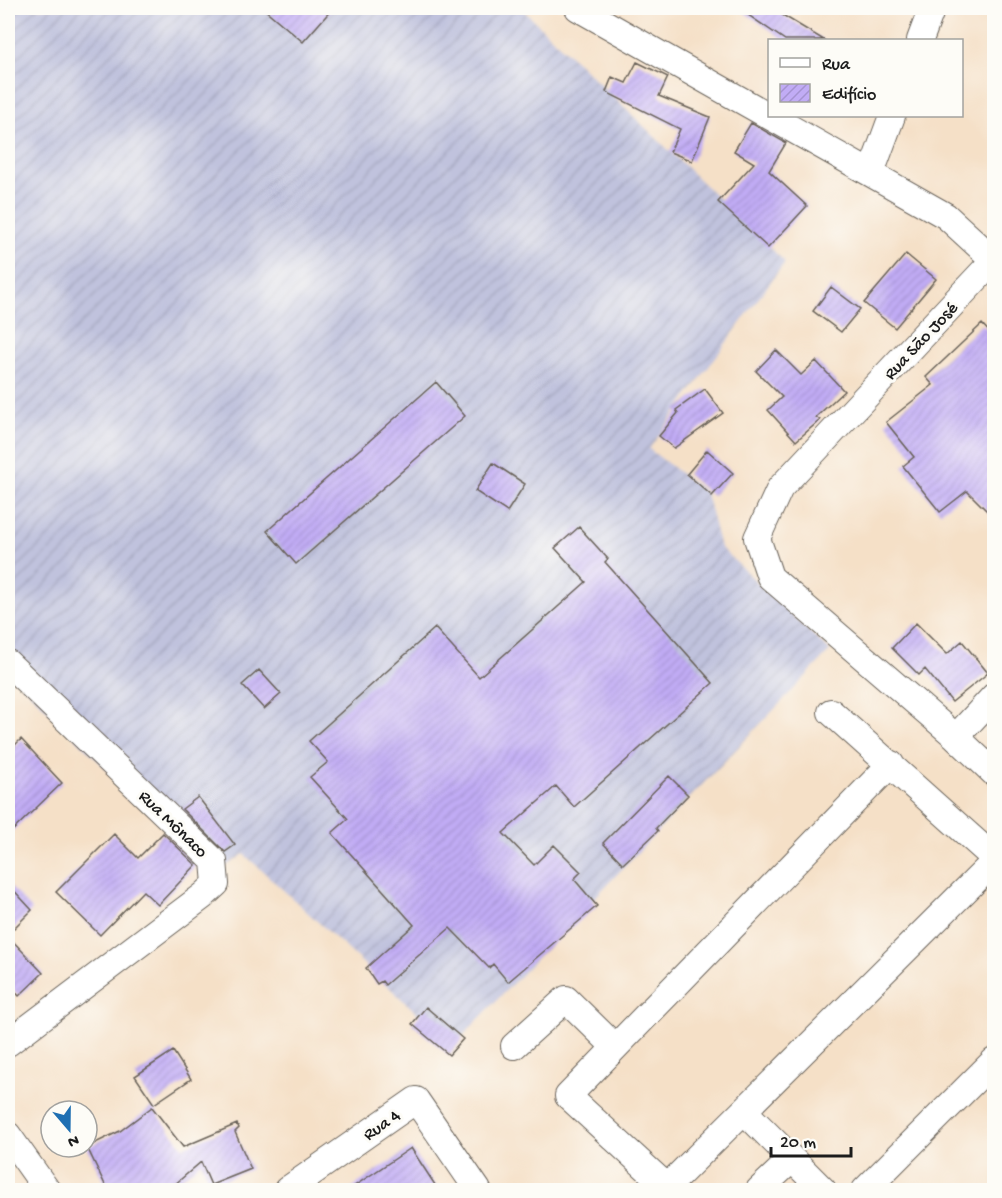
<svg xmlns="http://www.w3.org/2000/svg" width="1002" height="1198" font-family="'Gochi Hand',sans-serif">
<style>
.industrial{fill:url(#industrial-furrows)}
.building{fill:url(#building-hatch)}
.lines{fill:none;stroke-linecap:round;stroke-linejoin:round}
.street-casing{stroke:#686158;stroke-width:28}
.street{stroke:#fff;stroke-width:26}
.labels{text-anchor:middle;stroke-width:6;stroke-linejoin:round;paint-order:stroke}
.street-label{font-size:18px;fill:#1c1c1c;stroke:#fdfcf7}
</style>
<defs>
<pattern id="industrial-furrows" width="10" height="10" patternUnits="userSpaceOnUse" patternTransform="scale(1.5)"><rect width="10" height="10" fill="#c0c2dd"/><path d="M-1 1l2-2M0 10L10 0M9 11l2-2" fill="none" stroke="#a4a6bd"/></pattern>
<pattern id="building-hatch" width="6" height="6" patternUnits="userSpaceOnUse" patternTransform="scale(1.5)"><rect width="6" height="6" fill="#c1acf5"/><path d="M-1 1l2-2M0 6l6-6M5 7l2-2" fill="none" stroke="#a593d1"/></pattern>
</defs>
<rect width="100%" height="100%" fill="#fdfcf7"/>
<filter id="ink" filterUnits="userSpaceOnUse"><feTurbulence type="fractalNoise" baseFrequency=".0167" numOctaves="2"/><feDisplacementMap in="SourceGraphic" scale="12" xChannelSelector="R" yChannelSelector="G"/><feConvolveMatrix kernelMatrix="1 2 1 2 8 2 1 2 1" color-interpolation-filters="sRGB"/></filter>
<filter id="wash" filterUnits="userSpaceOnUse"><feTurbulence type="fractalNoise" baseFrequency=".008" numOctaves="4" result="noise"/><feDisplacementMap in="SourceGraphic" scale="24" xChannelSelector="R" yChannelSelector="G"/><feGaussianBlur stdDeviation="1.35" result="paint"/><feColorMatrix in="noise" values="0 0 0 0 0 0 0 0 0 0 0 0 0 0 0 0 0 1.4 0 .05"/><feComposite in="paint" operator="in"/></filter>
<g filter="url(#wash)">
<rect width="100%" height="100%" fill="#f5e0c7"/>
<path class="industrial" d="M 8,8 L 521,8 L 785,262 L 649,449 L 706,493 L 720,547 L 830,651 L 453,1046 L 244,854 L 213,875 L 8,671 Z"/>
<g id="blocks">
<path class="building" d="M 263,8 L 333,8 L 303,42 Z
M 738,8 L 771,8 L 824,40 L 785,40 Z
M 637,62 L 668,77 L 659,96 L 710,117 L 692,161 L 670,152 L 680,129 L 606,92 L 612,77 L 626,83 Z
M 751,123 L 786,143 L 769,171 L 807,206 L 768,248 L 718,202 L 754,163 L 734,151 Z
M 906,254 L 936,279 L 895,328 L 864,303 Z
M 831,287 L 860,309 L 841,332 L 813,311 Z
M 982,324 L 994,337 L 994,518 L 967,491 L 940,512 L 903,466 L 914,457 L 886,422 L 933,385 L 926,377 Z
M 776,350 L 801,375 L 816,361 L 844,391 L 816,417 L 820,420 L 796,441 L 768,410 L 782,397 L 756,371 Z
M 436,382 L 465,416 L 296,564 L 267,531 Z
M 705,389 L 723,413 L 674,448 L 659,436 L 678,413 L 676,410 Z
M 707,450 L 733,473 L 712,496 L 687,474 Z
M 493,463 L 525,484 L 507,512 L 475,491 Z
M 579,527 L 608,559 L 605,562 L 713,683 L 574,807 L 556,786 L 503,833 L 534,865 L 554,845 L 581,872 L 574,879 L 597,906 L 508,982 L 493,964 L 489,968 L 450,928 L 385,985 L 382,981 L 377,984 L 366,968 L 414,925 L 332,833 L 348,819 L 310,777 L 328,762 L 309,741 L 435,628 L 479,677 L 586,582 L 555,548 Z
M 916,623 L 947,654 L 962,641 L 988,673 L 952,702 L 925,669 L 919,675 L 892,648 Z
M 259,670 L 281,694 L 264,709 L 242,685 Z
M 21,739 L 62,783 L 8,835 L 8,752 Z
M 669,776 L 688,795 L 656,828 L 658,831 L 623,864 L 603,843 Z
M 198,797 L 235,845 L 225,852 L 182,809 Z
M 163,833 L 196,865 L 158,905 L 143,891 L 100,935 L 56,892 L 114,834 L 138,858 Z
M 8,884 L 32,910 L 8,934 Z
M 8,936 L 43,973 L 19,996 L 8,984 Z
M 426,1007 L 463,1039 L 449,1055 L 412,1024 Z
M 173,1051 L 191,1079 L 154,1104 L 135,1076 Z
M 152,1107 L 183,1147 L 237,1124 L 239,1128 L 235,1132 L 251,1169 L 211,1185 L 201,1162 L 167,1191 L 108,1191 L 87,1147 L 120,1131 Z
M 411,1148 L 439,1191 L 347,1191 Z"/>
</g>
</g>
<g filter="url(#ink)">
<use href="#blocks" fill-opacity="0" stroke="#686158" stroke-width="1.5"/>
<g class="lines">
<defs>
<path id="street" d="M 578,8 L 946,216 L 994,260 L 780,488 L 757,538 L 770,577 L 956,737 L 994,773
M 920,40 L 932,8
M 871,173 L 892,116
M 8,663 L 214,861 L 216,884 L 203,896 L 8,1043
M 831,712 L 994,858
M 956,737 L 994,696
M 891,764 L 568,1096 L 667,1187 L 994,862
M 514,1046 L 566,999 L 615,1047
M 744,1111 L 823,1190
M 8,1135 L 47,1190
M 287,1190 L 416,1100 L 478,1190
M 759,1190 L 792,1159
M 865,1190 L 994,1061"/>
</defs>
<use href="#street" class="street-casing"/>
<use href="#street" class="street"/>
</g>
</g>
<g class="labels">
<g class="street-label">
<text transform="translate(920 340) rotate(-47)" y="6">Rua São José</text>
<text transform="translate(174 823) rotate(44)" y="6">Rua Mônaco</text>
<text transform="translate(381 1124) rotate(-35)" y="6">Rua 4</text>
</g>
</g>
<rect width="1002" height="1198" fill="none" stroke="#fdfcf7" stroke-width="30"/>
<rect x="768" y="39" width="195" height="78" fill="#fdfcf7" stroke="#a3a29f" stroke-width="1.5"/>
<rect x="780" y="58" width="30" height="9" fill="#ffffff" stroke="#a3a29f" stroke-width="1.5"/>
<text x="822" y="69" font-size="18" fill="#1c1c1c">Rua</text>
<rect x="780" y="84" width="30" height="18" fill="url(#building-hatch)" stroke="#a3a29f" stroke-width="1.5"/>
<text x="822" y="99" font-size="18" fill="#1c1c1c">Edifício</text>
<g transform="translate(69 1129) rotate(160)"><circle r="28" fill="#fdfcf7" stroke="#a3a29f" stroke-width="1.5"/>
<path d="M0-4.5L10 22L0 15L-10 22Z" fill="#1f6fb2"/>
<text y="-9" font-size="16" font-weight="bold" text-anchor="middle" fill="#1c1c1c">N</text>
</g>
<path d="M771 1147v9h80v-9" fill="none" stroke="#1c1c1c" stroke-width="3"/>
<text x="780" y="1147" font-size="18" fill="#1c1c1c" stroke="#fdfcf7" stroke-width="4.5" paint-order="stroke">20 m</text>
</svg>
